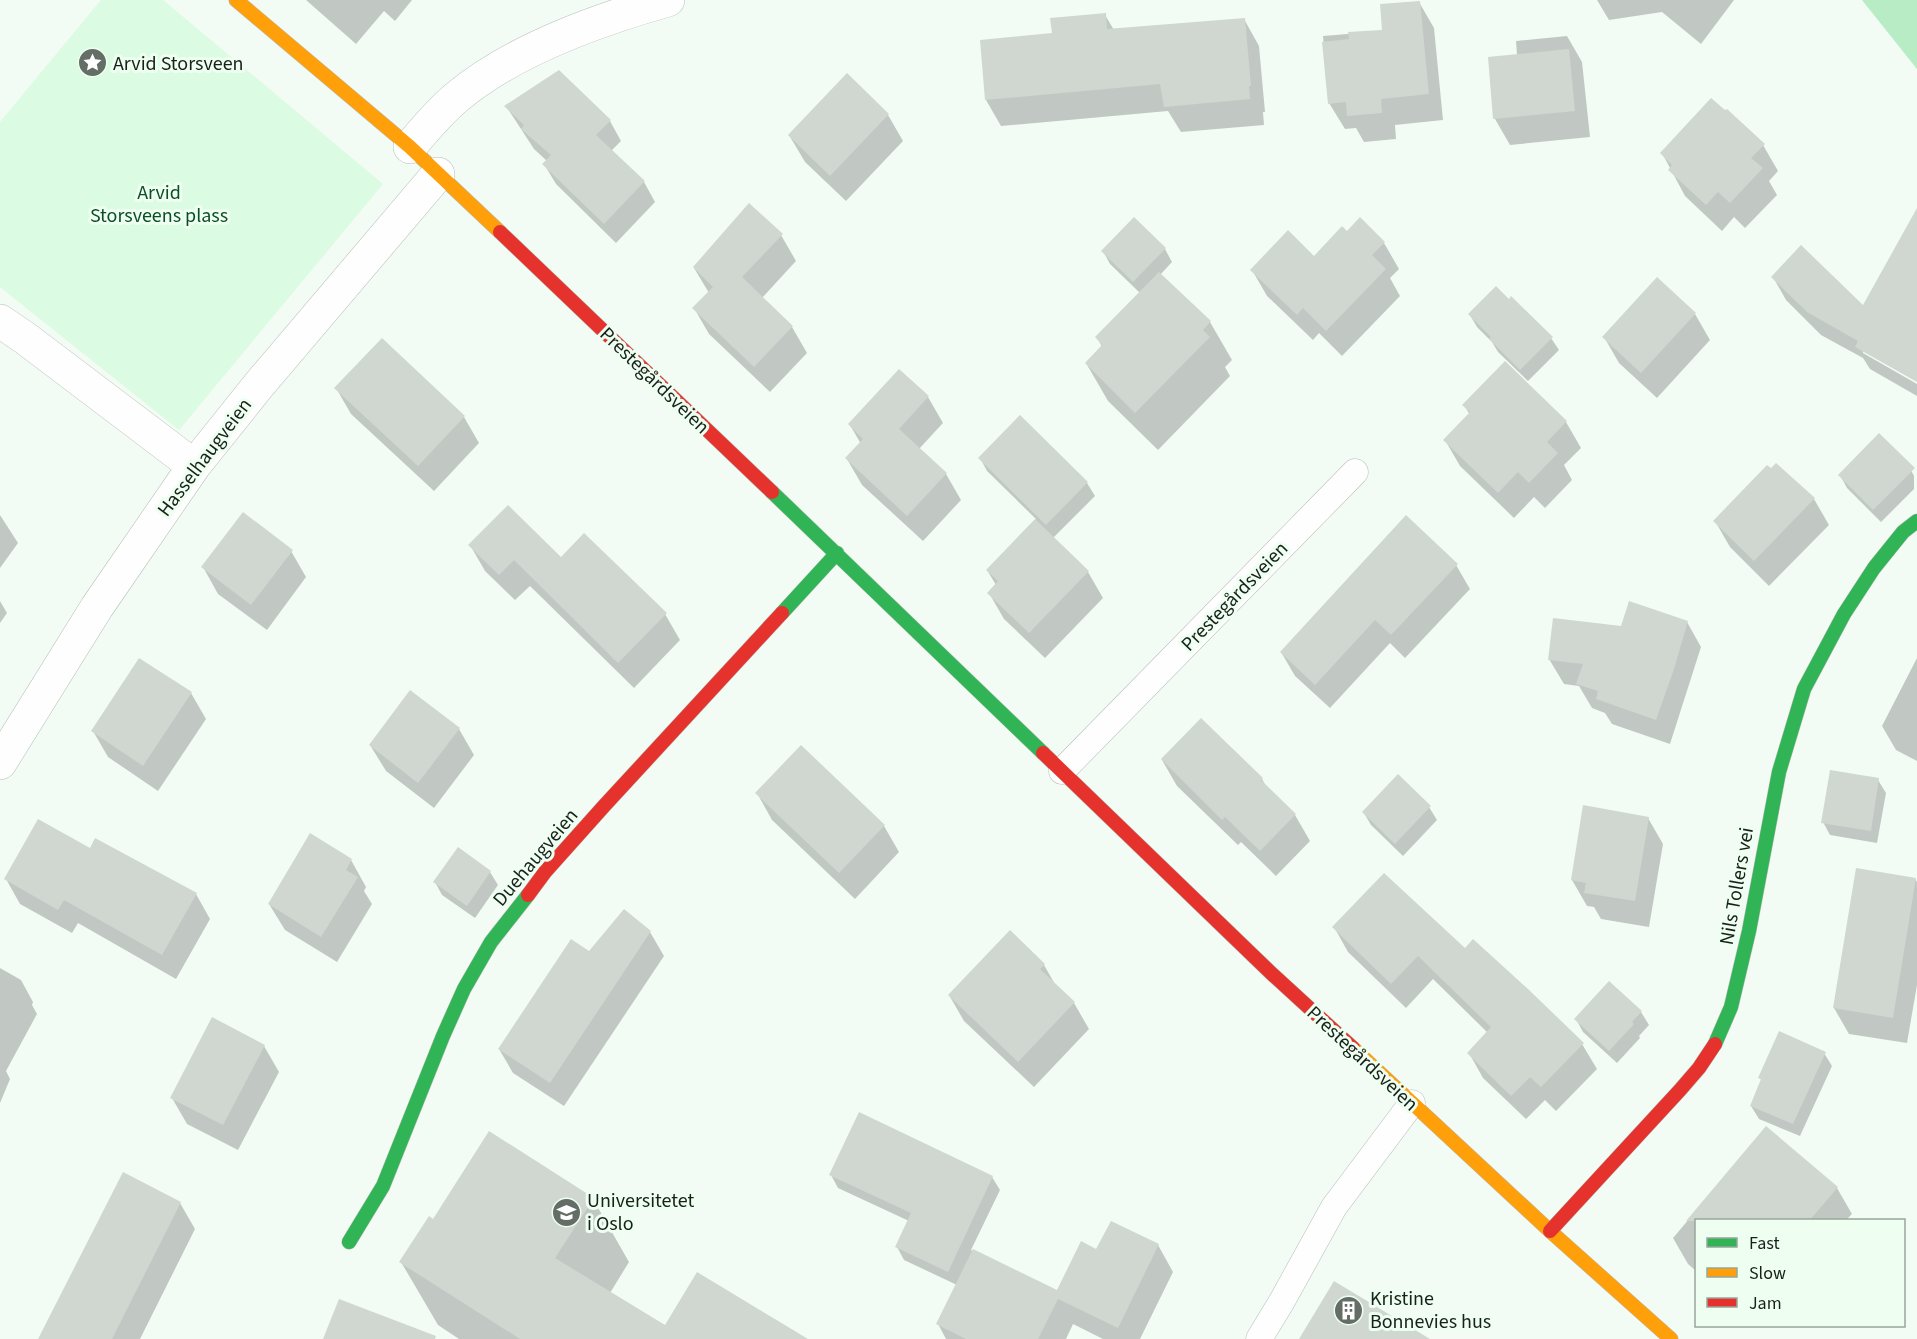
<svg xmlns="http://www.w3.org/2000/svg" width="1917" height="1339" font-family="'Source Sans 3',sans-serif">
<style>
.green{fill:#dbfbe2}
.forest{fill:#b7ecc5}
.shadow{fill:#0003}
.building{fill:#d0d7d1}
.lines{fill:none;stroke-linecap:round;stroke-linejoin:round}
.lane-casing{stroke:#b6bdb7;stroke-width:27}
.street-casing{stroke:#b6bdb7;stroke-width:34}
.fast-casing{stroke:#b6bdb7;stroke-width:15}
.slow-casing{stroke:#b6bdb7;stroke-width:15}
.jam-casing{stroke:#b6bdb7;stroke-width:15}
.lane{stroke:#fdfefd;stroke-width:26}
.street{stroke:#fdfefd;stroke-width:33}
.fast{stroke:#30b455;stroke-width:14}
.slow{stroke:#ff9f0a;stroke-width:14}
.jam{stroke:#e5322d;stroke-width:14}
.labels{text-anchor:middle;stroke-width:6;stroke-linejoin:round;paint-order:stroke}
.poi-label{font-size:20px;fill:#18201a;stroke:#eefff1;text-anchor:start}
.park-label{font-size:20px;fill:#0a4f27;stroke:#eefff1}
.street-label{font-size:20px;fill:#18201a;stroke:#eefff1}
</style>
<rect width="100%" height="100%" fill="#f2fbf4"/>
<path class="green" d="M 101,0 L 163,0 L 383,184 L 179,430 L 0,287 L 0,122 Z"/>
<path class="forest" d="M 1862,0 L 1917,0 L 1917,69 Z"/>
<path class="shadow" d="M 306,0 L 412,0 L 395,21 L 384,11 L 356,44 Z
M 1597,0 L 1734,0 L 1701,44 L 1662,12 L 1609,20 Z
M 1419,2 L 1434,28 L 1443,120 L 1395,125 L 1396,139 L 1364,142 L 1356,128 L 1345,129 L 1329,103 L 1323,36 L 1384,31 Z
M 1105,15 L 1114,30 L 1244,19 L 1259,46 L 1265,112 L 1263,112 L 1264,125 L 1181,132 L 1168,111 L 1001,126 L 986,100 L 1054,35 Z
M 1567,36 L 1582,62 L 1590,137 L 1510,145 L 1495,119 L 1517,55 L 1516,41 Z
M 847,75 L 888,115 L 903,141 L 846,201 L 805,162 L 789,135 Z
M 506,106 L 610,121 L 621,141 L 611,151 L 644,182 L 655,202 L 616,243 L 556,184 L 544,164 L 547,161 L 534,149 Z
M 1763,145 L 1778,171 L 1769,181 L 1777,195 L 1745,228 L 1734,217 L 1722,231 L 1685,196 L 1662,153 Z
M 1134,219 L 1165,249 L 1172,262 L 1160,275 L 1210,322 L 1232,360 L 1225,367 L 1230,376 L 1158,450 L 1108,401 L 1086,363 L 1102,347 L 1097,337 L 1140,293 L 1110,264 L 1103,251 Z
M 1917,228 L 1917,380 L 1863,350 L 1863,353 L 1917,384 L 1917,396 L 1870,369 L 1863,358 L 1821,335 L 1786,300 L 1773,277 L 1863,308 Z
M 1347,233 L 1384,243 L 1399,269 L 1390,278 L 1400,296 L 1342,356 L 1319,333 L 1313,340 L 1267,296 L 1252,270 L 1314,258 Z
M 781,235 L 796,261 L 762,298 L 792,327 L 807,353 L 770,392 L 709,334 L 694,308 L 709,293 L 694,268 Z
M 1695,314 L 1710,340 L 1657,398 L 1619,363 L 1604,337 Z
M 1470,315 L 1551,338 L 1559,350 L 1528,381 L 1498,352 L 1492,342 L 1477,327 Z
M 382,340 L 464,417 L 479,443 L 434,491 L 351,414 L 336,388 Z
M 900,371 L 928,397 L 943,423 L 919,449 L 946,474 L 961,500 L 923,541 L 862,485 L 847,459 L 861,444 L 850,425 Z
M 1464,405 L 1566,422 L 1581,448 L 1564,465 L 1572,480 L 1545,508 L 1534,497 L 1514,518 L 1460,466 L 1445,440 L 1470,415 Z
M 980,458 L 1087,483 L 1095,496 L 1053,538 L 1088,572 L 1103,598 L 1045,658 L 1004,619 L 989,593 L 996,585 L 987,570 L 1036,519 L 987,471 Z
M 1907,462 L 1914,476 L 1914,489 L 1881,522 L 1847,488 L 1840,475 Z
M 1771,470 L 1814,499 L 1829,525 L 1769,586 L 1730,547 L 1715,521 Z
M 0,515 L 18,543 L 0,568 Z
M 470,545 L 561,559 L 665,614 L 680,640 L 634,688 L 530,586 L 515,600 L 485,571 Z
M 291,551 L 306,577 L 267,630 L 218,594 L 203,567 Z
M 1456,565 L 1470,589 L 1405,658 L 1390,643 L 1330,708 L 1295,676 L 1281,652 Z
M 0,601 L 7,613 L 0,623 Z
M 1687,622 L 1701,647 L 1670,744 L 1612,724 L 1605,713 L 1592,708 L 1579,686 L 1564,684 L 1549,659 L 1622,628 Z
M 1917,658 L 1917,761 L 1896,750 L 1882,726 Z
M 191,693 L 206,719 L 158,791 L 108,757 L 93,731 Z
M 459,729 L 474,755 L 434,808 L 386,771 L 370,745 Z
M 1162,760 L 1262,779 L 1267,788 L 1295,815 L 1310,841 L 1276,876 L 1241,842 L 1238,845 L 1177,786 Z
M 1878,780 L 1886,793 L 1877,843 L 1830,835 L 1823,822 Z
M 757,793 L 884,826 L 899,852 L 855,899 L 772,820 Z
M 1429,807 L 1437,820 L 1403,856 L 1371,825 L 1364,813 Z
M 1648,818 L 1663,844 L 1649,927 L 1601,919 L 1594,907 L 1587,906 L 1572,880 Z
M 311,835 L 351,860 L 366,887 L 364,891 L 372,904 L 337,962 L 285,930 L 269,904 Z
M 459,849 L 490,872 L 498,885 L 475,918 L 442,895 L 435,882 Z
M 90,850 L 196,894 L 210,919 L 176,979 L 78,923 L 72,933 L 20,904 L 6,879 Z
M 1915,879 L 1917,882 L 1917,985 L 1907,1043 L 1849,1034 L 1834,1008 Z
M 1334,927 L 1465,950 L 1582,1044 L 1597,1069 L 1556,1111 L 1545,1100 L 1526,1119 L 1483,1078 L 1469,1053 L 1488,1033 L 1433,979 L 1406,1008 L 1348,952 Z
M 650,932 L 664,956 L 564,1106 L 513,1073 L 499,1049 L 589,953 Z
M 1044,965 L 1056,986 L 1074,1003 L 1089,1029 L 1034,1087 L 964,1021 L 949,995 Z
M 0,968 L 21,980 L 33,1002 L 32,1005 L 37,1014 L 6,1071 L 10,1079 L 0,1103 Z
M 1609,983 L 1641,1012 L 1649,1025 L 1639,1036 L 1640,1038 L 1617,1063 L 1583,1032 L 1576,1019 Z
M 264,1046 L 279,1072 L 238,1150 L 187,1124 L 172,1098 Z
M 1824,1053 L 1832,1066 L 1800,1136 L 1759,1119 L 1751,1106 L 1762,1081 L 1760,1078 Z
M 1766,1128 L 1837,1188 L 1852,1214 L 1846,1220 L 1696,1220 L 1696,1271 L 1688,1264 L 1673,1238 Z
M 831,1175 L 992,1177 L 1000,1190 L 971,1250 L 1058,1292 L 1158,1245 L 1173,1272 L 1140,1339 L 1103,1339 L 1073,1324 L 1066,1339 L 946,1339 L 938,1324 L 957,1285 L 904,1260 L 897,1247 L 909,1221 L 838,1188 Z
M 593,1199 L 629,1262 L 610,1293 L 666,1327 L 804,1339 L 459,1339 L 438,1325 L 401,1262 L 434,1221 Z
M 180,1203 L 195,1229 L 140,1339 L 40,1339 Z"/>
<path class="building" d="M 1420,1 L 1429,94 L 1381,99 L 1382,113 L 1347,116 L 1346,102 L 1328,104 L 1322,42 L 1349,39 L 1348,32 L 1382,30 L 1380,4 Z
M 1106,13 L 1107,29 L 1245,18 L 1251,86 L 1249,86 L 1250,99 L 1164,107 L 1160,84 L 985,100 L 980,40 L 1052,33 L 1050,18 Z
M 1569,49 L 1575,111 L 1493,119 L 1488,57 Z
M 559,70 L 611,120 L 596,135 L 645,181 L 604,224 L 542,164 L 551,155 L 521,129 L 524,125 L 504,106 Z
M 847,73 L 889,114 L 830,176 L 788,135 Z
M 1711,98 L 1725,110 L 1727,109 L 1765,144 L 1751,158 L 1763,168 L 1730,203 L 1718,192 L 1706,205 L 1668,170 L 1672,165 L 1660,153 Z
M 749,203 L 783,234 L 742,277 L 793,326 L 754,367 L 692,308 L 713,287 L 693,267 Z
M 1917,208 L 1917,382 L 1855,347 L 1858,341 L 1807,312 L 1771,277 L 1801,245 L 1863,305 Z
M 1134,217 L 1166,248 L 1133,282 L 1101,251 Z
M 1360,217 L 1385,242 L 1372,255 L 1386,269 L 1326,331 L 1303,308 L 1297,315 L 1250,270 L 1288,230 L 1314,256 L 1342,226 L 1347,231 Z
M 1159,272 L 1211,321 L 1203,330 L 1210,337 L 1135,413 L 1085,363 L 1102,345 L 1095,337 Z
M 1657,277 L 1696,313 L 1641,373 L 1602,337 Z
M 1496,286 L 1509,299 L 1511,296 L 1553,337 L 1520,370 L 1489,339 L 1491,337 L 1468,314 Z
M 382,338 L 465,416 L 418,466 L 334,388 Z
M 1505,361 L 1567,421 L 1547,442 L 1558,453 L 1529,483 L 1518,472 L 1498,493 L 1443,440 L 1470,412 L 1462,405 Z
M 899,369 L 929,396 L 899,429 L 947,473 L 907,516 L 845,458 L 863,439 L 848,424 Z
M 1020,415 L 1088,482 L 1046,525 L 978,458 Z
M 1879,433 L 1915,468 L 1873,510 L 1838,475 Z
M 1776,463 L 1815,498 L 1754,561 L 1713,521 L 1767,465 L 1771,468 Z
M 508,505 L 561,557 L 584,533 L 667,613 L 618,663 L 514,560 L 499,575 L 468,545 Z
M 243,512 L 293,550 L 251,605 L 201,567 Z
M 1406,515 L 1458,564 L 1391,635 L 1375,620 L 1315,685 L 1280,652 Z
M 1035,519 L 1089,571 L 1029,633 L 987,593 L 998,581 L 986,570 Z
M 1629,601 L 1688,621 L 1674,669 L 1656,720 L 1596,699 L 1598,691 L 1576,684 L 1583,664 L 1548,660 L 1553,618 L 1621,626 Z
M 139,658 L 192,692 L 143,766 L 91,731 Z
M 410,690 L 460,728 L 418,783 L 369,745 Z
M 1201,718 L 1263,778 L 1261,780 L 1296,814 L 1260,851 L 1225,817 L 1222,820 L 1161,759 Z
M 801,745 L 885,825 L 839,873 L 755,793 Z
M 1830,770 L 1879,778 L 1871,831 L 1821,823 Z
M 1398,774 L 1431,806 L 1395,844 L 1362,812 Z
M 1583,805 L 1649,817 L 1635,901 L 1584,893 L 1586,883 L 1571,880 Z
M 38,819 L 90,848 L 95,838 L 197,893 L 162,955 L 64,900 L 58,910 L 4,879 Z
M 310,833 L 352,859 L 346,870 L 358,877 L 321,937 L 268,904 Z
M 458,847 L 491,871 L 467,906 L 433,882 Z
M 1856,868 L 1916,878 L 1893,1018 L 1833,1008 Z
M 1384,873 L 1465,948 L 1473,939 L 1528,989 L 1584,1043 L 1541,1087 L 1530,1077 L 1511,1096 L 1467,1053 L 1491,1027 L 1418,956 L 1391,984 L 1332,927 Z
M 624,909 L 651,931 L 550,1083 L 498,1049 L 571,939 L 589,951 Z
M 1010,930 L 1045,964 L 1040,969 L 1075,1002 L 1018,1062 L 948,995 Z
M 1609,981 L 1642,1011 L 1632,1022 L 1634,1024 L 1609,1051 L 1574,1019 Z
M 212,1017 L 265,1045 L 223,1125 L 170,1098 Z
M 1779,1031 L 1826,1052 L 1793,1124 L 1750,1106 L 1761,1079 L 1758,1078 Z
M 859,1112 L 993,1176 L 948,1272 L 895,1247 L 911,1213 L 829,1175 Z
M 1766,1126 L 1838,1187 L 1809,1221 L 1686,1221 Z
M 489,1131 L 594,1198 L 555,1258 L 665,1325 L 697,1272 L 808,1339 L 520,1339 L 399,1262 L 429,1216 L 433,1219 Z
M 123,1172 L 181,1202 L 112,1339 L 38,1339 Z
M 1111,1221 L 1159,1244 L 1118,1328 L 1058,1299 L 1038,1339 L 966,1339 L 936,1324 L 973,1249 L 1057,1290 L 1081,1241 L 1096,1249 Z
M 1334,1281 L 1430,1339 L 1299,1339 Z
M 339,1299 L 436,1336 L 435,1339 L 323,1339 Z"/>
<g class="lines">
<defs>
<path id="lane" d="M 1062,771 L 1355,472
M 1259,1339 L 1282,1301 L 1334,1207 L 1412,1103"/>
<path id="street" d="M 410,147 C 424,130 439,112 457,97 C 513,50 597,20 668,0
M 0,321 L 25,338 L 194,466
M 0,763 L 97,607 L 194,466 L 258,386 L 438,174"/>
<path id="fast" d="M 772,492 L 1043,753
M 782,613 L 837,553
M 1715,1044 L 1731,1007 L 1749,931 L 1779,772 L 1804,689 L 1844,614 L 1874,568 L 1903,532 L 1917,521
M 349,1242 L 383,1186 L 443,1036 L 464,989 L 491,942 L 528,895"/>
<path id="slow" d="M 236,0 L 410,147 L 500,232
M 1353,1048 L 1550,1231 L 1671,1339"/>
<path id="jam" d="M 500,232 L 772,492
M 1043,753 L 1271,973 L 1353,1048
M 528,895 L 545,872 L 604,806 L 782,613
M 1550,1231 L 1680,1090 L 1699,1068 L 1715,1044"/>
</defs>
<use href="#lane" class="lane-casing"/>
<use href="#street" class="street-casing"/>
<use href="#fast" class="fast-casing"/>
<use href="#slow" class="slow-casing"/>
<use href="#jam" class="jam-casing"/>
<use href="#lane" class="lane"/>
<use href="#street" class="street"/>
<use href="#fast" class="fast"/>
<use href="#slow" class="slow"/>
<use href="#jam" class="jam"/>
</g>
<defs>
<symbol id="sight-disc" viewBox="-11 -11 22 22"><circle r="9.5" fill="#646d66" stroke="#eefff1"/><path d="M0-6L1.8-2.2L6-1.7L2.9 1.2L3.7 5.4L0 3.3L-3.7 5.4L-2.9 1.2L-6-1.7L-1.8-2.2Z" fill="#fff"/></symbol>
<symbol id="university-disc" viewBox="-11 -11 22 22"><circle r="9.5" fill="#646d66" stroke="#eefff1"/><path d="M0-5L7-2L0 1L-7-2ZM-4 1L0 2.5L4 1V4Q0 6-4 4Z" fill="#fff"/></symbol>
<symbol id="building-disc" viewBox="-11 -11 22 22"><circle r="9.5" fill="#646d66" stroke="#eefff1"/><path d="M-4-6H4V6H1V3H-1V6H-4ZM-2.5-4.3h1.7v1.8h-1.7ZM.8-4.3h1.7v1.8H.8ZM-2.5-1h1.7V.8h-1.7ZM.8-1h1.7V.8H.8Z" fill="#fff"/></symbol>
</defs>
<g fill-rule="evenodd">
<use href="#sight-disc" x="76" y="46" width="33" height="33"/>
<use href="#university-disc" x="550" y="1196" width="33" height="33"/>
<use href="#building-disc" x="1332" y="1294" width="33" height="33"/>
</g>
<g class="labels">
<g class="poi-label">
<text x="113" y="70">Arvid Storsveen</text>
<text x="587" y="1207">Universitetet<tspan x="587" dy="23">i Oslo</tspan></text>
<text x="1370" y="1305">Kristine<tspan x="1370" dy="23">Bonnevies hus</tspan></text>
</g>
<g class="park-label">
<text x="159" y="199">Arvid<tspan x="159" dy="23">Storsveens plass</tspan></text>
</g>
<g class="street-label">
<text transform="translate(655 380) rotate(44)" y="7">Prestegårdsveien</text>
<text transform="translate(204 457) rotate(-53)" y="7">Hasselhaugveien</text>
<text transform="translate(1234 596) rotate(-46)" y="7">Prestegårdsveien</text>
<text transform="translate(535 857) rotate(-50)" y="7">Duehaugveien</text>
<text transform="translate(1736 886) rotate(-80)" y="7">Nils Tollers vei</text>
<text transform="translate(1363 1058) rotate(43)" y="7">Prestegårdsveien</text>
</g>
</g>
<rect x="1695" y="1219" width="210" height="108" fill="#eefff1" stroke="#98a69b" stroke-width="1.5"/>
<rect x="1707" y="1238" width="30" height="9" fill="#30b455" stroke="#98a69b" stroke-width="1.5"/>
<text x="1749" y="1249" font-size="18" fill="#18201a">Fast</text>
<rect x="1707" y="1268" width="30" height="9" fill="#ff9f0a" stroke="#98a69b" stroke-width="1.5"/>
<text x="1749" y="1279" font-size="18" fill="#18201a">Slow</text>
<rect x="1707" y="1298" width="30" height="9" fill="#e5322d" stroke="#98a69b" stroke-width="1.5"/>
<text x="1749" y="1309" font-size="18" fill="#18201a">Jam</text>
</svg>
